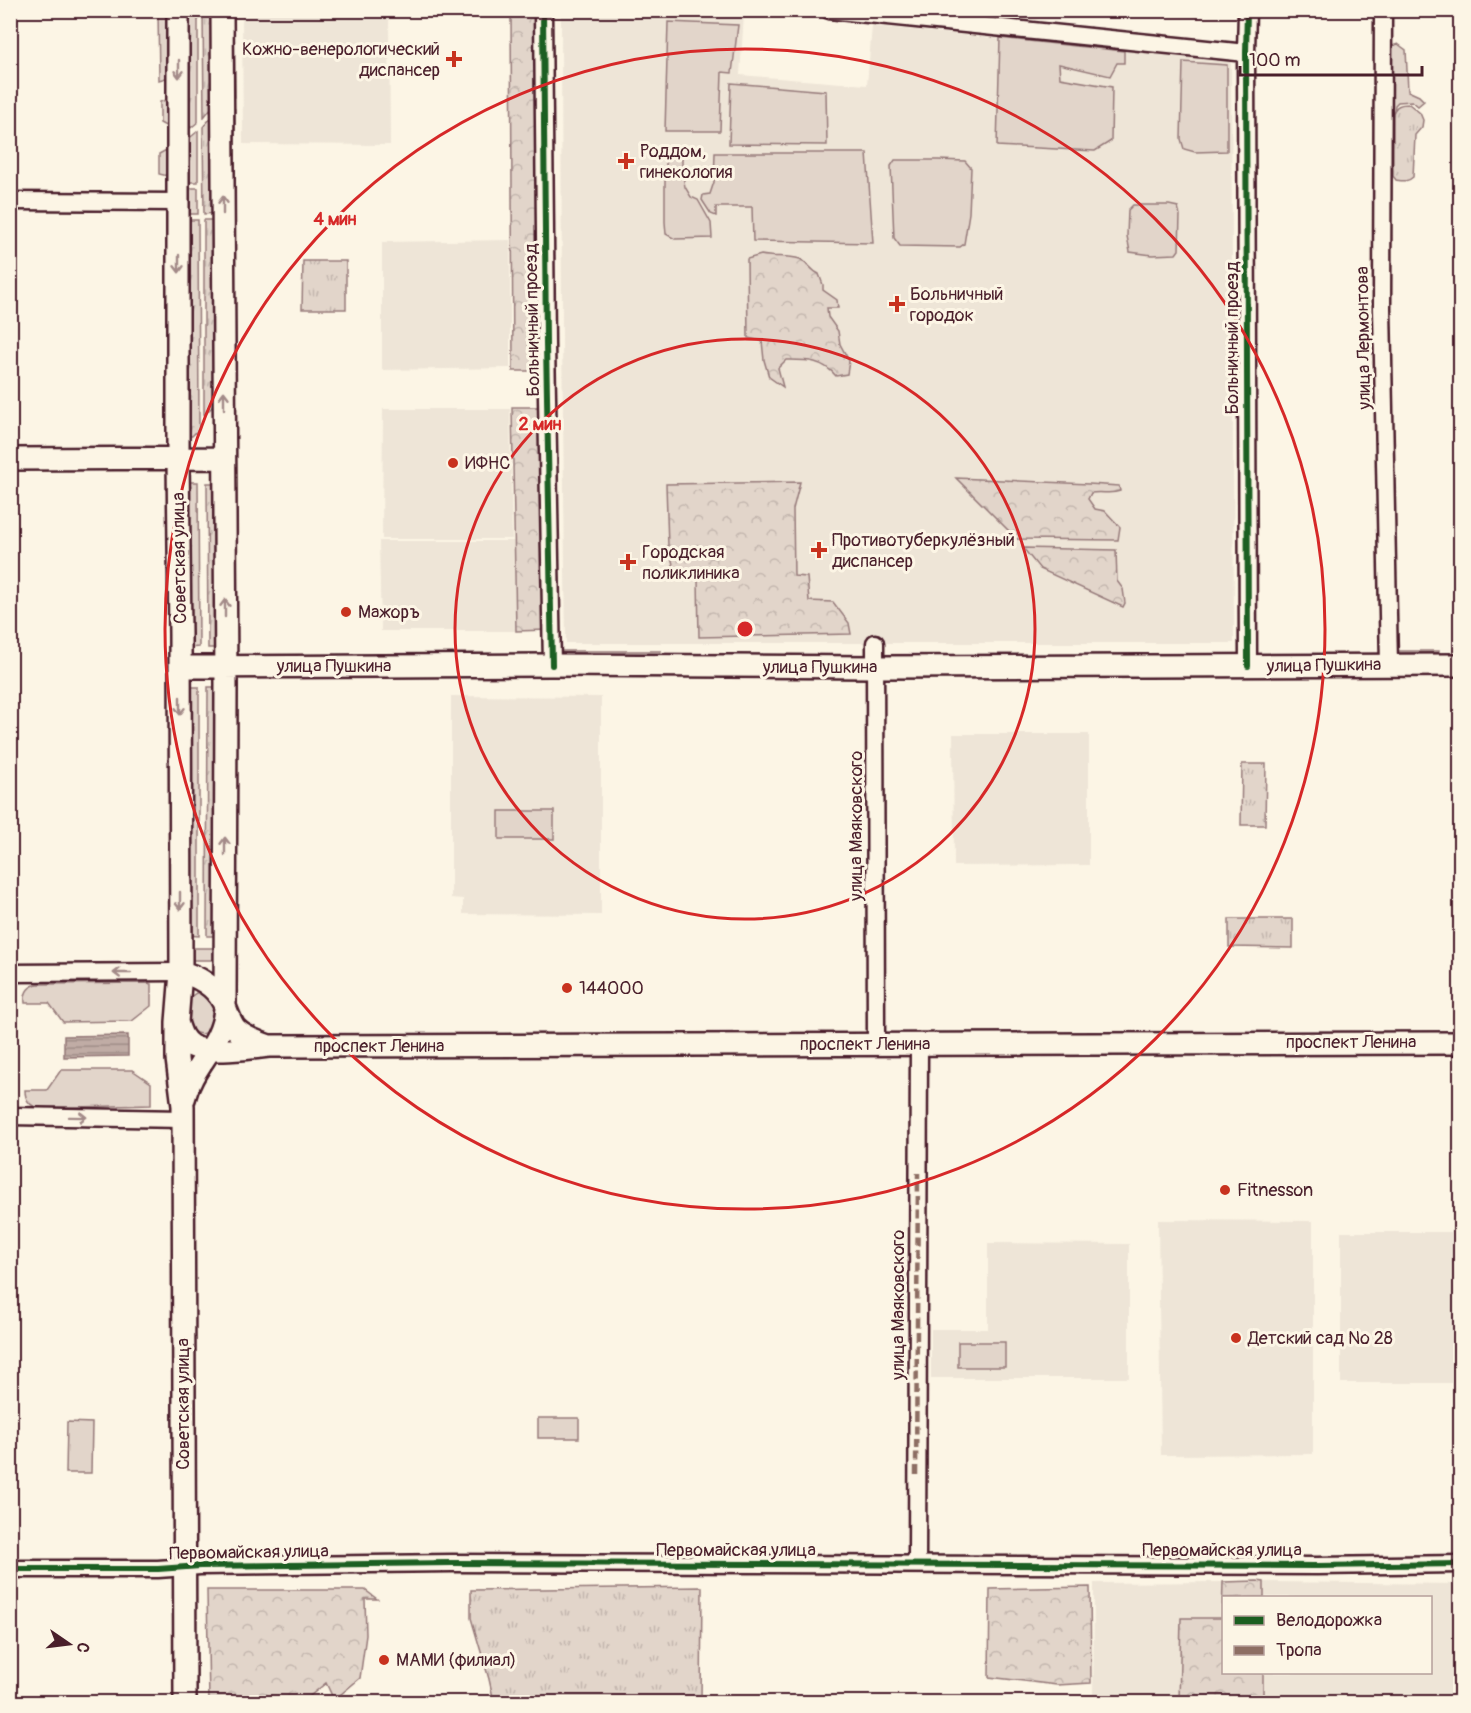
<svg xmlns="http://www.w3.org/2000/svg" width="1471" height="1713" font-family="Pangolin,sans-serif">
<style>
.built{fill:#eee5d7}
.green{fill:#e2d5ca;stroke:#967a7a;stroke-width:1.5}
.forest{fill:url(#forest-crowns);stroke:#967a7a;stroke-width:1.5}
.park{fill:url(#park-tufts);stroke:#967a7a;stroke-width:1.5}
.water{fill:url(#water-rules);stroke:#917474;stroke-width:1.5}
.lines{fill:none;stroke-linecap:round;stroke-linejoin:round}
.minor-casing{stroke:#4a1f2b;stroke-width:21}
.major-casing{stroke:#4a1f2b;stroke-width:26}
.minor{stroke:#fcf5e5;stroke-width:16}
.major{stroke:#fcf5e5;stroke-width:21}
.quiet{stroke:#8d6e63;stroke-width:4.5;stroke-dasharray:9 4.5;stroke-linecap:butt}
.cycleway-casing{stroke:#fcf5e5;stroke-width:10}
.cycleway{stroke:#1b5e20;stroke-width:6}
.oneway{stroke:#a38a88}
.ring{fill:none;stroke:#d62828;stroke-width:3}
.poi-dot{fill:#c8321e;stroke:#fcf5e5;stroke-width:2}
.labels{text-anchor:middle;stroke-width:6;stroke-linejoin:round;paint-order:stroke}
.poi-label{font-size:18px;fill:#4a1f2b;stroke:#fcf5e5;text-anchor:start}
.street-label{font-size:18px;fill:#4a1f2b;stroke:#fcf5e5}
.centre{fill:#d62828;stroke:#fcf5e5;stroke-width:3}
.ring-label{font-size:18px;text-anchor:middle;font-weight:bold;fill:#d62828;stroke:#fcf5e5;stroke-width:6;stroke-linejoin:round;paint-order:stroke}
</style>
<defs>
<pattern id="forest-crowns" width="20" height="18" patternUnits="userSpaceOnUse" patternTransform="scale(1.5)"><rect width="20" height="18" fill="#e2d5ca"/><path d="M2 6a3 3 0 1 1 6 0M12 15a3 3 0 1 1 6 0" fill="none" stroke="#c3b6ae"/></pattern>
<pattern id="park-tufts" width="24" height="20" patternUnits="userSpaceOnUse" patternTransform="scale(1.5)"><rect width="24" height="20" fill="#e2d5ca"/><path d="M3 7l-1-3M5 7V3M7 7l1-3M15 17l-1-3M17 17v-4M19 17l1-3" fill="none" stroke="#c3b6ae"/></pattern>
<pattern id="water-rules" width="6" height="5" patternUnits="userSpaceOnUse" patternTransform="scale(1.5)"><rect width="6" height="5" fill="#c0aca5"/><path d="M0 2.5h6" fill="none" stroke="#9e8b87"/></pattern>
</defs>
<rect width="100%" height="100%" fill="#fcf5e5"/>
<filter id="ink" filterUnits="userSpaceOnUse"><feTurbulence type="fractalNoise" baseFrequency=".0167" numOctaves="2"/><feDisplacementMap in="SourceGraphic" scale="12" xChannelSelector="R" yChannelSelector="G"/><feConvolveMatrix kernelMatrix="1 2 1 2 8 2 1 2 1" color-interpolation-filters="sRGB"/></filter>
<g filter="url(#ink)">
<path class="built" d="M 698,10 L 744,14 L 740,75 L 867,85 L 872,26 L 1231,61 L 1234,643 L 566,643 L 562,343 L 561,11 Z
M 242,11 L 389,11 L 390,145 L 243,144 Z
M 510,240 L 510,368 L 382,370 L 382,242 Z
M 383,409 L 510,409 L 512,539 L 382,539 Z
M 379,541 L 514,541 L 516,631 L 381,631 Z
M 451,696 L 601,697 L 601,915 L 463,914 L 463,899 L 451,898 Z
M 953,734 L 1089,734 L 1089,865 L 954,866 Z
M 1158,1220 L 1313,1221 L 1313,1454 L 1161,1455 Z
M 1341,1232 L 1454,1232 L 1454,1383 L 1341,1383 Z
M 988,1243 L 1129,1244 L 1129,1378 L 931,1378 L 931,1329 L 988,1329 Z
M 1223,1582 L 1222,1618 L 1181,1618 L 1179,1702 L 1093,1702 L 1094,1583 Z
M 1264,1582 L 1460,1584 L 1460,1702 L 1263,1702 L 1263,1673 L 1430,1672 L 1430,1598 L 1264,1597 Z"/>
<path class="green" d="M 158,11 L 169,11 L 169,77 L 159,80 Z
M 231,11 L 234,11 L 235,97 L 231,97 Z
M 668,22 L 738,25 L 732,73 L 722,72 L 720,131 L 665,131 Z
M 1000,38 L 1124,51 L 1124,63 L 1117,63 L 1110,76 L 1059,64 L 1060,78 L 1112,87 L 1111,141 L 1095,151 L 997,146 Z
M 1398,44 L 1406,50 L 1408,91 L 1419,96 L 1424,101 L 1418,106 L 1412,101 L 1398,102 L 1395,105 L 1393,121 L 1387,121 L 1389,47 Z
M 1183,62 L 1227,65 L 1227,151 L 1195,152 L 1184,149 L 1181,139 Z
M 731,83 L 826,91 L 827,145 L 729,144 Z
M 169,99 L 169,128 L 160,123 L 160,102 Z
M 231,109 L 235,109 L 235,209 L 231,209 Z
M 168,149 L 168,176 L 159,174 L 159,154 Z
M 715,153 L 867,153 L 873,243 L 753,241 L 752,207 L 716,207 L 716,216 L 711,214 L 702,200 L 703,195 L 710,194 L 714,182 Z
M 682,157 L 682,169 L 666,169 L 666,158 Z
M 895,160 L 938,160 L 965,161 L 971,168 L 969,213 L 964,244 L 960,247 L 900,246 L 894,238 L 891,166 Z
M 683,175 L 685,187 L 691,197 L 698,200 L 711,223 L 712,238 L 675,239 L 666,234 L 665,222 L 665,176 Z
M 1133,205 L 1169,205 L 1178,207 L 1180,215 L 1179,250 L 1176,254 L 1152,255 L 1130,252 L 1127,236 L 1128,210 Z
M 554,651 L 661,651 L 658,657 L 557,657 Z
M 1398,651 L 1439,651 L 1439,655 L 1398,655 Z
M 499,811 L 554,811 L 554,839 L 499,839 Z
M 187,948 L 218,948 L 216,960 L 191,960 Z
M 146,983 L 151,984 L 151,1006 L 132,1021 L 63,1022 L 49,1003 L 25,1003 C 24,993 28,986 38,984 Z
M 196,993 L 204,993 L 214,1006 C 214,1014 215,1024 209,1030 C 201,1038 189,1032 187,1022 C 185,1015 188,1005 189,998 Z
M 61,1070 L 132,1070 L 151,1083 L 151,1105 L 39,1108 C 30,1106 25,1100 25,1090 L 47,1090 Z
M 958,1342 L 1005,1342 L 1005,1367 L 958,1367 Z
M 538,1418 L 579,1418 L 579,1438 L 538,1438 Z
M 67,1422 L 92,1423 L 91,1473 L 66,1473 Z"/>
<path class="forest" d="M 511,11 L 540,11 L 543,371 L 513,371 Z
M 761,255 C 774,258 787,255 800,259 C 809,263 810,270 819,274 L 823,285 L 823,290 L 837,300 L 838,308 L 827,308 L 828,317 L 838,331 L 840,344 L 849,361 L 847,374 L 836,376 C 822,359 806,360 786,360 L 778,368 L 783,387 L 769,377 L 764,360 L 762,341 L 748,338 L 747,259 Z
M 512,407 L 543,407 L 547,630 L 516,631 Z
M 956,478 L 1089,484 L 1119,486 L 1120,491 C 1110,495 1103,491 1091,493 L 1088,499 L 1095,509 L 1105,511 L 1120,527 L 1118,540 L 1017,539 Z
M 800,482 L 793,509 L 794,576 L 807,577 L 809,601 L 833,602 L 849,623 L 851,634 L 699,637 L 698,578 L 677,579 L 668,546 L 666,484 Z
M 1023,548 L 1116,550 L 1117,581 L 1123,589 L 1125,603 L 1123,607 L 1040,569 Z
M 1257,1581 L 1264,1582 L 1264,1597 L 1224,1598 L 1224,1672 L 1263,1673 L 1263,1702 L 1179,1702 L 1181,1618 L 1222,1618 L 1223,1582 Z
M 1090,1587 L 1091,1683 L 1057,1685 L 989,1677 L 990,1589 Z
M 207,1590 L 365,1590 L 377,1599 L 365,1599 L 366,1635 L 360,1678 L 334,1700 L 326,1683 L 305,1700 L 209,1702 Z"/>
<path class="park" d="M 186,11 L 198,11 L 198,122 L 186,132 Z
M 203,11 L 214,11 L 215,103 L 204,117 Z
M 1409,104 L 1420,113 L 1423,120 L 1422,127 L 1415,135 L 1413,177 C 1408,182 1403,181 1396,180 L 1393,176 L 1393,113 C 1396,105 1401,104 1409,104 Z
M 215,113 L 216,213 L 204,214 L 203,127 Z
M 198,131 L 198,182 L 186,182 L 186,141 Z
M 186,188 L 198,188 L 198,214 L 186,214 Z
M 185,220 L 198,220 L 199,429 L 192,436 L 186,436 Z
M 204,220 L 216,220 L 217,402 L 204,415 Z
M 303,261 L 346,261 L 346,309 L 302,309 Z
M 186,482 L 198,482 L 199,647 L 188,648 Z
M 207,483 L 218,483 L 219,648 L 208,648 Z
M 188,687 L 199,687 L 199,936 L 187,935 Z
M 208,687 L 219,687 L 219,936 L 207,936 Z
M 1242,764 L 1266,764 L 1265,825 L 1241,825 Z
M 1229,919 L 1293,919 L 1293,948 L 1229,947 Z
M 702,1587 L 701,1702 L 494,1702 L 489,1679 L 471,1618 L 471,1590 Z"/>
<path class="water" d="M 128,1035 L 128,1056 L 64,1057 L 64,1036 Z"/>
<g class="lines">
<defs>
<path id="minor" d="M 543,10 L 546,344 L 552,665
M 829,10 L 1246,53
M 1247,10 L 1246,53 L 1248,666
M 1383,10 L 1382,308 L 1389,665
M 10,201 L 179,202
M 875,643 L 876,1044
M 10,973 L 181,972
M 10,1116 L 183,1119
M 917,1565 L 919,1044
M 10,1569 L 158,1569 L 200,1566 L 452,1563 L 1317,1566 L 1460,1564"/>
<path id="major" d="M 178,10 L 178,458 L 180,634 L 181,972 L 177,1022 L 177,1059 L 183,1106 L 185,1702
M 10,459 L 224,458
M 180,667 L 552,665 L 875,667 L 1460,665
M 181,972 C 197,976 215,986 223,1002 C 227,1010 229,1020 235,1028 C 243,1037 257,1042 269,1046
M 177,1022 C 180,1032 183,1041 192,1046 C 206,1054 253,1048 269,1046 L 1460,1043
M 184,1099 C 193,1063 222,1047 225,1009 L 226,684 L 222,10"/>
</defs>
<use href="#minor" class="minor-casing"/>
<use href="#major" class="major-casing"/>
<use href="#minor" class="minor"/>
<use href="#major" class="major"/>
<path class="quiet" d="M 916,1475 L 918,1173"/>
<defs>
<path id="cycleway" d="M 543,10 L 546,344 L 552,665
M 1247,10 L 1246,53 L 1248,666
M 10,1569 L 158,1569 L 200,1566 L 452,1563 L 1317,1566 L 1460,1564"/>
</defs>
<use href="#cycleway" class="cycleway-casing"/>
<use href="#cycleway" class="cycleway"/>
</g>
<defs><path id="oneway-shaft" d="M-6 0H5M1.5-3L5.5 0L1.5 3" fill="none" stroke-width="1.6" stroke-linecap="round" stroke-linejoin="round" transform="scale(1.5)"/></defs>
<g class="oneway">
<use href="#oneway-shaft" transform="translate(179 69) rotate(90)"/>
<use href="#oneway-shaft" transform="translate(223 205) rotate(-90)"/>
<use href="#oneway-shaft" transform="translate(179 264) rotate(90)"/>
<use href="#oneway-shaft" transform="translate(224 400) rotate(-90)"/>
<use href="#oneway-shaft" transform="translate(225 608) rotate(-90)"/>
<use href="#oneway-shaft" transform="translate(180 706) rotate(90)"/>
<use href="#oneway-shaft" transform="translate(225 846) rotate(-90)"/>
<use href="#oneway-shaft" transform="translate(180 901) rotate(90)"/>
<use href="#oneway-shaft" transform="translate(122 973) rotate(180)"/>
<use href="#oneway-shaft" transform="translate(78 1117) rotate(1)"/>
</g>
</g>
<g class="ring">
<circle cx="745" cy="629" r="290"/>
<circle cx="745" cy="629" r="580"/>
</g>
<g class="poi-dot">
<path d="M451 50h6v6h6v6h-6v6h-6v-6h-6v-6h6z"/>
<path d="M623 152h6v6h6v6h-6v6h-6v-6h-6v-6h6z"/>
<path d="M894 295h6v6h6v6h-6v6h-6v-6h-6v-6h6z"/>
<circle cx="453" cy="463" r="6"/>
<path d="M816 541h6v6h6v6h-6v6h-6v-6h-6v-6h6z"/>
<path d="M625 553h6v6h6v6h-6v6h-6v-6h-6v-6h6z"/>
<circle cx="346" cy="612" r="6"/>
<circle cx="567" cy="988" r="6"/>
<circle cx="1225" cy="1190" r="6"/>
<circle cx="1236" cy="1338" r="6"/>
<circle cx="384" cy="1660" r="6"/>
</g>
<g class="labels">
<g class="poi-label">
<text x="440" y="55" text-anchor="end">Кожно-венерологический<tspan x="440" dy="21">диспансер</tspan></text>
<text x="640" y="157">Роддом,<tspan x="640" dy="21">гинекология</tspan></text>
<text x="910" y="300">Больничный<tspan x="910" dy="21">городок</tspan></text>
<text x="465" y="469">ИФНС</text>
<text x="832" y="546">Противотуберкулёзный<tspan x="832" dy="21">диспансер</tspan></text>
<text x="642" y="558">Городская<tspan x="642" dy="21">поликлиника</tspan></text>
<text x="358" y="618">Мажоръ</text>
<text x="579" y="994">144000</text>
<text x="1237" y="1196">Fitnesson</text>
<text x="1248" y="1344">Детский сад № 28</text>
<text x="396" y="1666">МАМИ (филиал)</text>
</g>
<g class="street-label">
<text transform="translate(532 320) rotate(-91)" y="6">Больничный проезд</text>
<text transform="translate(1232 338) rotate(-90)" y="6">Больничный проезд</text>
<text transform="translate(1363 338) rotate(-91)" y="6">улица Лермонтова</text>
<text transform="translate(179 558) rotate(-91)" y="6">Советская улица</text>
<text transform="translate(1324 665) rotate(-1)" y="6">улица Пушкина</text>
<text x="334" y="672">улица Пушкина</text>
<text x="820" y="673">улица Пушкина</text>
<text transform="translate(856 826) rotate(-90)" y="6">улица Маяковского</text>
<text x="1351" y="1048">проспект Ленина</text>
<text x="865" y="1050">проспект Ленина</text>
<text x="379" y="1052">проспект Ленина</text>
<text transform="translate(898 1305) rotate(-90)" y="6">улица Маяковского</text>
<text transform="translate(183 1404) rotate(-90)" y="6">Советская улица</text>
<text x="736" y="1556">Первомайская улица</text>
<text x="1222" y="1556">Первомайская улица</text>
<text transform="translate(249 1552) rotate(-1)" y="6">Первомайская улица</text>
</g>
</g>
<circle cx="745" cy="629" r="9" class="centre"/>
<g class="ring-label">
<text x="335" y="225">4 мин</text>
<text x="540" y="430">2 мин</text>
</g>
<rect width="1471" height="1713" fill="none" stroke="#fcf5e5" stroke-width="36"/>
<rect x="18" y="18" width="1435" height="1677" fill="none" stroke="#4a1f2b" stroke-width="2" filter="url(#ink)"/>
<rect x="1222" y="1596" width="210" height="78" fill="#fcf5e5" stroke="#b59f9b" stroke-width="1.5"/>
<rect x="1234" y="1616" width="30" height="9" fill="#1b5e20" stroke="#b59f9b" stroke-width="1.5"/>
<text x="1276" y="1626" font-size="18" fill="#4a1f2b">Велодорожка</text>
<rect x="1234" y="1646" width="30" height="9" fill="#8d6e63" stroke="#b59f9b" stroke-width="1.5"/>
<text x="1276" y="1656" font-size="18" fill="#4a1f2b">Тропа</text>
<g transform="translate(69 1644) rotate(104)" stroke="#fcf5e5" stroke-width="4.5" paint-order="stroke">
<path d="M0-4.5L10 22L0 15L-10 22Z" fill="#4a1f2b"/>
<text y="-9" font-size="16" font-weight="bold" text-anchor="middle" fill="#4a1f2b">С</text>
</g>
<path d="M1240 66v9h182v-9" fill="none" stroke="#4a1f2b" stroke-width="3"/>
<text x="1249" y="66" font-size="18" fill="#4a1f2b" stroke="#fcf5e5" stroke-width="4.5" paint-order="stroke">100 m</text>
</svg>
